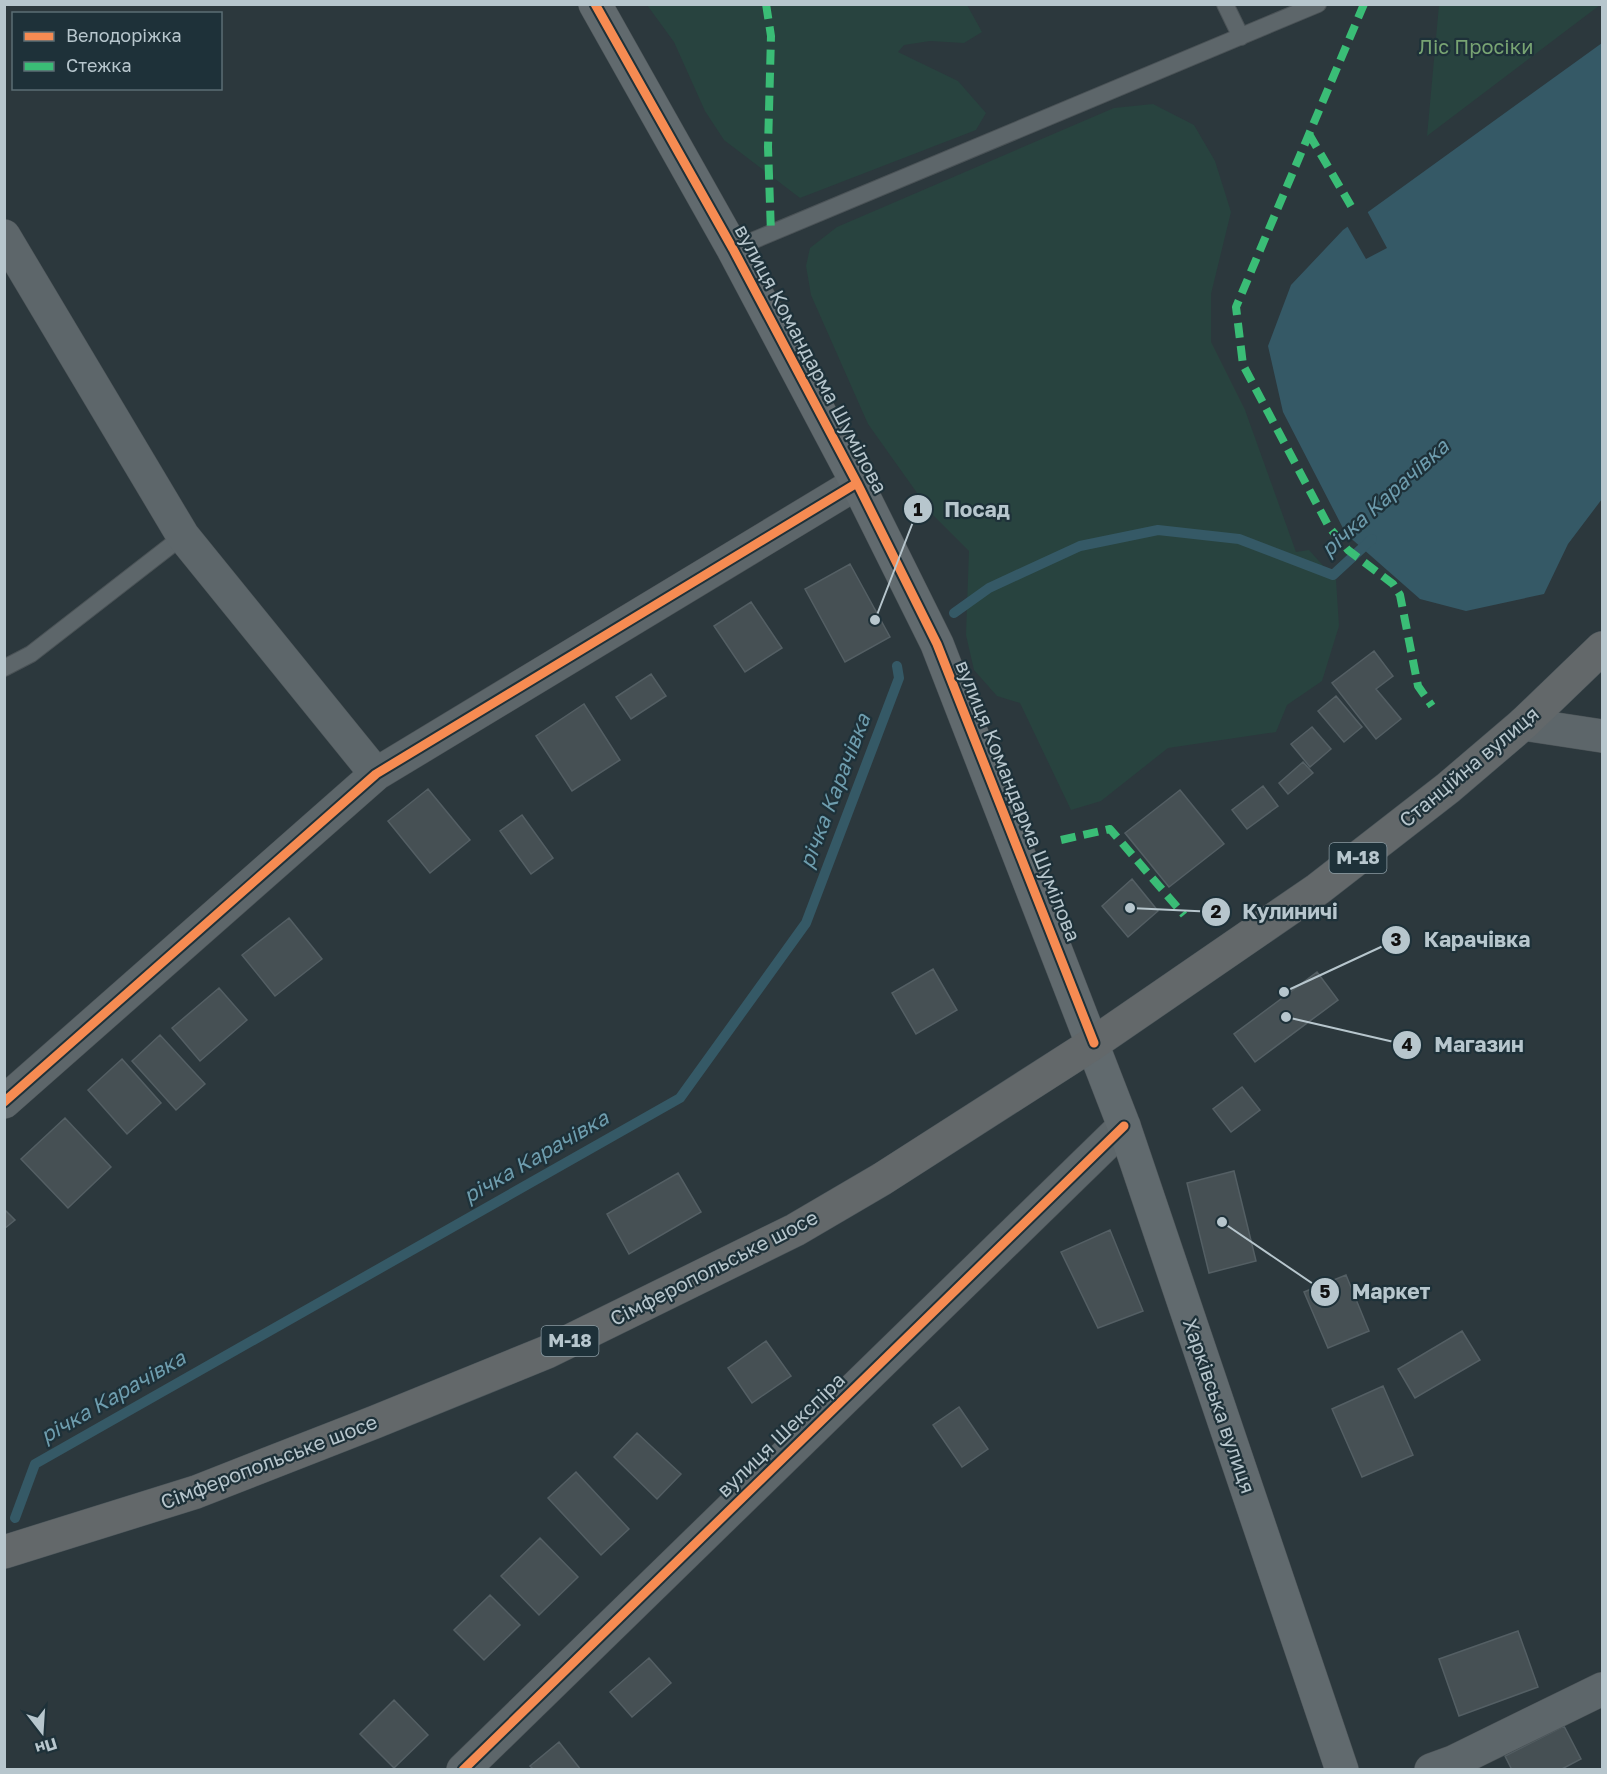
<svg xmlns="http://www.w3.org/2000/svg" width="1607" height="1774" font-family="'Golos Text',sans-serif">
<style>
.green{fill:#28433f}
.water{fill:#355966}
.pier{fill:#2c383d}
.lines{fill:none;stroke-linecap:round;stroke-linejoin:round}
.stream{stroke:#355966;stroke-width:10}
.building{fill:#465054;stroke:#545f64;stroke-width:1.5}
.lane-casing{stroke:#4b5357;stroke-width:18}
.street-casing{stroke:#4b5357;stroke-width:34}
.secondary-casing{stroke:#4b5357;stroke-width:34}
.highway-casing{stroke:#4c565b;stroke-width:34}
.lane{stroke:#5d666a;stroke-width:16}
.street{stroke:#5d666a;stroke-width:33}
.secondary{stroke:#616a6e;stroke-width:33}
.highway{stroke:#63686a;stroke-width:33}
.quiet{stroke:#3abd76;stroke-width:8;stroke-dasharray:15 8;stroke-linecap:butt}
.cycleway-casing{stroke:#1e3139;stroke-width:13}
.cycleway{stroke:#f68b52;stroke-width:9}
.labels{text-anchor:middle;stroke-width:4.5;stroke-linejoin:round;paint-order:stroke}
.shield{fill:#1e3139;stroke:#8999a1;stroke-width:1.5}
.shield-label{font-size:18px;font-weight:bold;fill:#b7c6cd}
.park-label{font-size:20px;fill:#78a473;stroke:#1e3139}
.street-label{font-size:20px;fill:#b7c6cd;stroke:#1e3139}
.water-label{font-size:21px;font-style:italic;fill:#6e9dae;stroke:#1e3139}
.leader{fill:none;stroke:#b7c6cd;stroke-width:2}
.callout-dot{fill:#b7c6cd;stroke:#1e3139;stroke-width:2}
.mark-label{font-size:18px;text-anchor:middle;font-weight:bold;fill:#111}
.callout-label{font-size:21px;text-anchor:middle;font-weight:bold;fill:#b7c6cd;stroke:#1e3139;stroke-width:4.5;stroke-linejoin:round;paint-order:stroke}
</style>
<rect width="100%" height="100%" fill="#2c383d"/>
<path class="green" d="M 647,5 L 967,5 L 982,32 L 964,43 L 930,41 L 904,45 L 898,52 L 958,81 L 986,113 L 976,130 L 800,198 L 724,140 L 705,111 L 674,42 Z
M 1439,5 L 1439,4 L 1600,5 L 1427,136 Z
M 1153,104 L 1194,125 L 1215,161 L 1231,212 L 1211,294 L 1211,342 L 1245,410 L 1296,552 L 1309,550 L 1336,580 L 1339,626 L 1322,681 L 1287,705 L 1276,732 L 1168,748 L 1101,801 L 1071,810 L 1020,703 L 997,696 L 974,670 L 966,635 L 969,551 L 932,514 L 868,424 L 811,295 L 806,266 L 810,248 L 837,227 L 1114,108 Z"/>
<path class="water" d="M 1602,43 L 1602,499 L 1568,544 L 1544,594 L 1466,611 L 1420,599 L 1346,534 L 1283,412 L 1268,346 L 1291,285 L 1343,230 Z"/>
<path class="pier" d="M 1366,209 L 1387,248 L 1366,259 L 1346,224 Z"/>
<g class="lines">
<path class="stream" d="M 954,613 L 989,588 L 1080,546 L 1158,530 L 1239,539 L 1333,575 L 1372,539
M 15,1518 L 35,1464 L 680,1098 L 806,923 L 899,678 L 897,666"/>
</g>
<path class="building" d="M 850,564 L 890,637 L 845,662 L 805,589 Z
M 751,602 L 782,648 L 745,672 L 714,626 Z
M 1374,651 L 1393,676 L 1376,689 L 1401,719 L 1376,739 L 1332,683 Z
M 651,674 L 666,696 L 631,719 L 616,697 Z
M 1336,696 L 1362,727 L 1344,742 L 1318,711 Z
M 584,704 L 620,760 L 572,791 L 536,736 Z
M 1312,727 L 1331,749 L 1310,767 L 1291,744 Z
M 1303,762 L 1313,773 L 1288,794 L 1279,783 Z
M 1263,786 L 1278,806 L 1247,829 L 1232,810 Z
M 428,789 L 470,840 L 430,873 L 388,821 Z
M 1180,790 L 1224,844 L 1169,887 L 1125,833 Z
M 522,815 L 553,858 L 531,874 L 500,831 Z
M 1132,879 L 1158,911 L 1128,937 L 1102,906 Z
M 289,918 L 322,959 L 275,996 L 242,955 Z
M 933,969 L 957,1010 L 916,1034 L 892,993 Z
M 1317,972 L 1338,1000 L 1255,1062 L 1234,1034 Z
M 219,988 L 247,1020 L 200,1061 L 172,1028 Z
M 160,1035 L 205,1084 L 176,1110 L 132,1061 Z
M 122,1059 L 161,1103 L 127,1134 L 88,1090 Z
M 1242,1087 L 1260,1110 L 1231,1132 L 1213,1109 Z
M 65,1118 L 111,1167 L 68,1208 L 21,1159 Z
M 1234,1171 L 1256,1261 L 1209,1273 L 1187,1183 Z
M 678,1173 L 701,1212 L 629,1254 L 607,1214 Z
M 4,1209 L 15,1220 L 4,1229 Z
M 1110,1230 L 1143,1311 L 1098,1328 L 1061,1252 Z
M 1346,1275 L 1369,1331 L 1328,1348 L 1304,1292 Z
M 1462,1331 L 1480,1360 L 1415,1398 L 1398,1369 Z
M 766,1341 L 791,1376 L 752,1403 L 728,1368 Z
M 1383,1386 L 1413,1455 L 1362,1477 L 1332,1409 Z
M 959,1407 L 988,1449 L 962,1467 L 933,1425 Z
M 637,1433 L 681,1474 L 657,1499 L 614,1457 Z
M 576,1472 L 629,1529 L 601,1555 L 548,1498 Z
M 540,1538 L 578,1577 L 539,1615 L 501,1576 Z
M 490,1595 L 520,1625 L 484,1660 L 454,1630 Z
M 1518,1631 L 1538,1687 L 1459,1716 L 1439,1659 Z
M 649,1658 L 671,1683 L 632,1717 L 610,1692 Z
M 394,1700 L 428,1735 L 394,1768 L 360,1734 Z
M 1564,1726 L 1581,1759 L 1560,1770 L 1512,1770 L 1505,1756 Z
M 559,1742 L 581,1770 L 534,1770 L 530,1766 Z"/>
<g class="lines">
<defs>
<path id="lane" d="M 1225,4 L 1241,37
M 733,249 L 1318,4
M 4,668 L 31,654 L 183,536"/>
<path id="street" d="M 4,236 L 183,536 L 376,774
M 1523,724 L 1602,736
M 4,1102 L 376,774 L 857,483
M 463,1770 L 1124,1126
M 1431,1770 L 1453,1762 L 1602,1689"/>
<path id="secondary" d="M 595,4 L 733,249 L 857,483 L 937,644 L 1124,1126 L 1342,1770"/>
<path id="highway" d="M 4,1552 L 196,1492 L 375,1422 L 547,1352 L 795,1230 L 882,1179 L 1094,1043 L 1318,889 L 1448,788 L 1523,724 L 1602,648"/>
</defs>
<use href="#lane" class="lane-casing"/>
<use href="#street" class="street-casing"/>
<use href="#secondary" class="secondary-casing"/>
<use href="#highway" class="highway-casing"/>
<use href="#lane" class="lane"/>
<use href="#street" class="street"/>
<use href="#secondary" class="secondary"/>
<use href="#highway" class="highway"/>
<path class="quiet" d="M 766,4 L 771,36 L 768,147 L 771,233
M 1364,4 L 1236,307 L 1243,365 L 1329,527 L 1348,550 L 1393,584 L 1400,595 L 1418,686 L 1432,706
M 1309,134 L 1351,206
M 1061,840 L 1110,829 L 1184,915"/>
<defs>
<path id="cycleway" d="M 595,4 L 733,249 L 857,483 L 937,644 L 1094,1043
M 4,1102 L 376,774 L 857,483
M 463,1770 L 1124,1126"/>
</defs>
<use href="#cycleway" class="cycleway-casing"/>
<use href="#cycleway" class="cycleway"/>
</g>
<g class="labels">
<g class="shield">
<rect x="1329.5" y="843" width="57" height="30" rx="4.5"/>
<rect x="541.5" y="1326" width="57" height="30" rx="4.5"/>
</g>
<g class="shield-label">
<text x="1358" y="864">М-18</text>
<text x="570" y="1347">М-18</text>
</g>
<g class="park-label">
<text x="1476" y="54">Ліс Просіки</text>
</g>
<g class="street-label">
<text transform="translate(811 359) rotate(62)" y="7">вулиця Командарма Шумілова</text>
<text transform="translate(1469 767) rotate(-40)" y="7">Станційна вулиця</text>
<text transform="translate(1018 801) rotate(68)" y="7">вулиця Командарма Шумілова</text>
<text transform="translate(714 1268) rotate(-27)" y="7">Сімферопольське шосе</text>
<text transform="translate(1219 1406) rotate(71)" y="7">Харківська вулиця</text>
<text transform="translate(781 1435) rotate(-44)" y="7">вулиця Шекспіра</text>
<text transform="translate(269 1462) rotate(-21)" y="7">Сімферопольське шосе</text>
</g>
<g class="water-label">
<text transform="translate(1385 498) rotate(-42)" y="7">річка Карачівка</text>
<text transform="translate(835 791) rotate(-69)" y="7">річка Карачівка</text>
<text transform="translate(536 1157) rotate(-30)" y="7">річка Карачівка</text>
<text transform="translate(113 1397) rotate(-30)" y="7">річка Карачівка</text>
</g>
</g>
<path class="leader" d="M875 620L918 509M1130 908L1216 912M1284 992L1396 940M1286 1017L1407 1045M1222 1222L1325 1292"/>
<g class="callout-dot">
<circle cx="875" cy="620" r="6"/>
<circle cx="1130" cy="908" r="6"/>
<circle cx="1284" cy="992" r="6"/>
<circle cx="1286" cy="1017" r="6"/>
<circle cx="1222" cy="1222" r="6"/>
<circle cx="918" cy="509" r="15"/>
<circle cx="1216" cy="912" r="15"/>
<circle cx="1396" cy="940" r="15"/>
<circle cx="1407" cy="1045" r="15"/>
<circle cx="1325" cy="1292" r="15"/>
</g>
<g class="mark-label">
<text x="918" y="516">1</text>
<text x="1216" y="918">2</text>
<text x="1396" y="946">3</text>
<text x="1407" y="1051">4</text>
<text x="1325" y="1298">5</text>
</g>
<g class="callout-label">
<text x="977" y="517">Посад</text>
<text x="1290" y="919">Кулиничі</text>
<text x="1477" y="947">Карачівка</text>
<text x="1479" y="1052">Магазин</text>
<text x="1391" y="1299">Маркет</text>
</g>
<rect width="1607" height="1774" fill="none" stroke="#b7c6cd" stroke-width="12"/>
<rect x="12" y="12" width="210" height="78" fill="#1e3139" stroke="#5b6d74" stroke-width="1.5"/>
<rect x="24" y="32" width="30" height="9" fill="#f68b52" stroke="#5b6d74" stroke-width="1.5"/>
<text x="66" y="42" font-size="18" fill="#b7c6cd">Велодоріжка</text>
<rect x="24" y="62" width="30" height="9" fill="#3abd76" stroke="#5b6d74" stroke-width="1.5"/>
<text x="66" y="72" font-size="18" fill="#b7c6cd">Стежка</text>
<g transform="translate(42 1732) rotate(163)" stroke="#1e3139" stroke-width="4.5" paint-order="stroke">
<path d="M0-4.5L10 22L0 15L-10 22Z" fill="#b7c6cd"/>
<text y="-9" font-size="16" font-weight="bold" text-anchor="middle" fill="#b7c6cd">Пн</text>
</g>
</svg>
